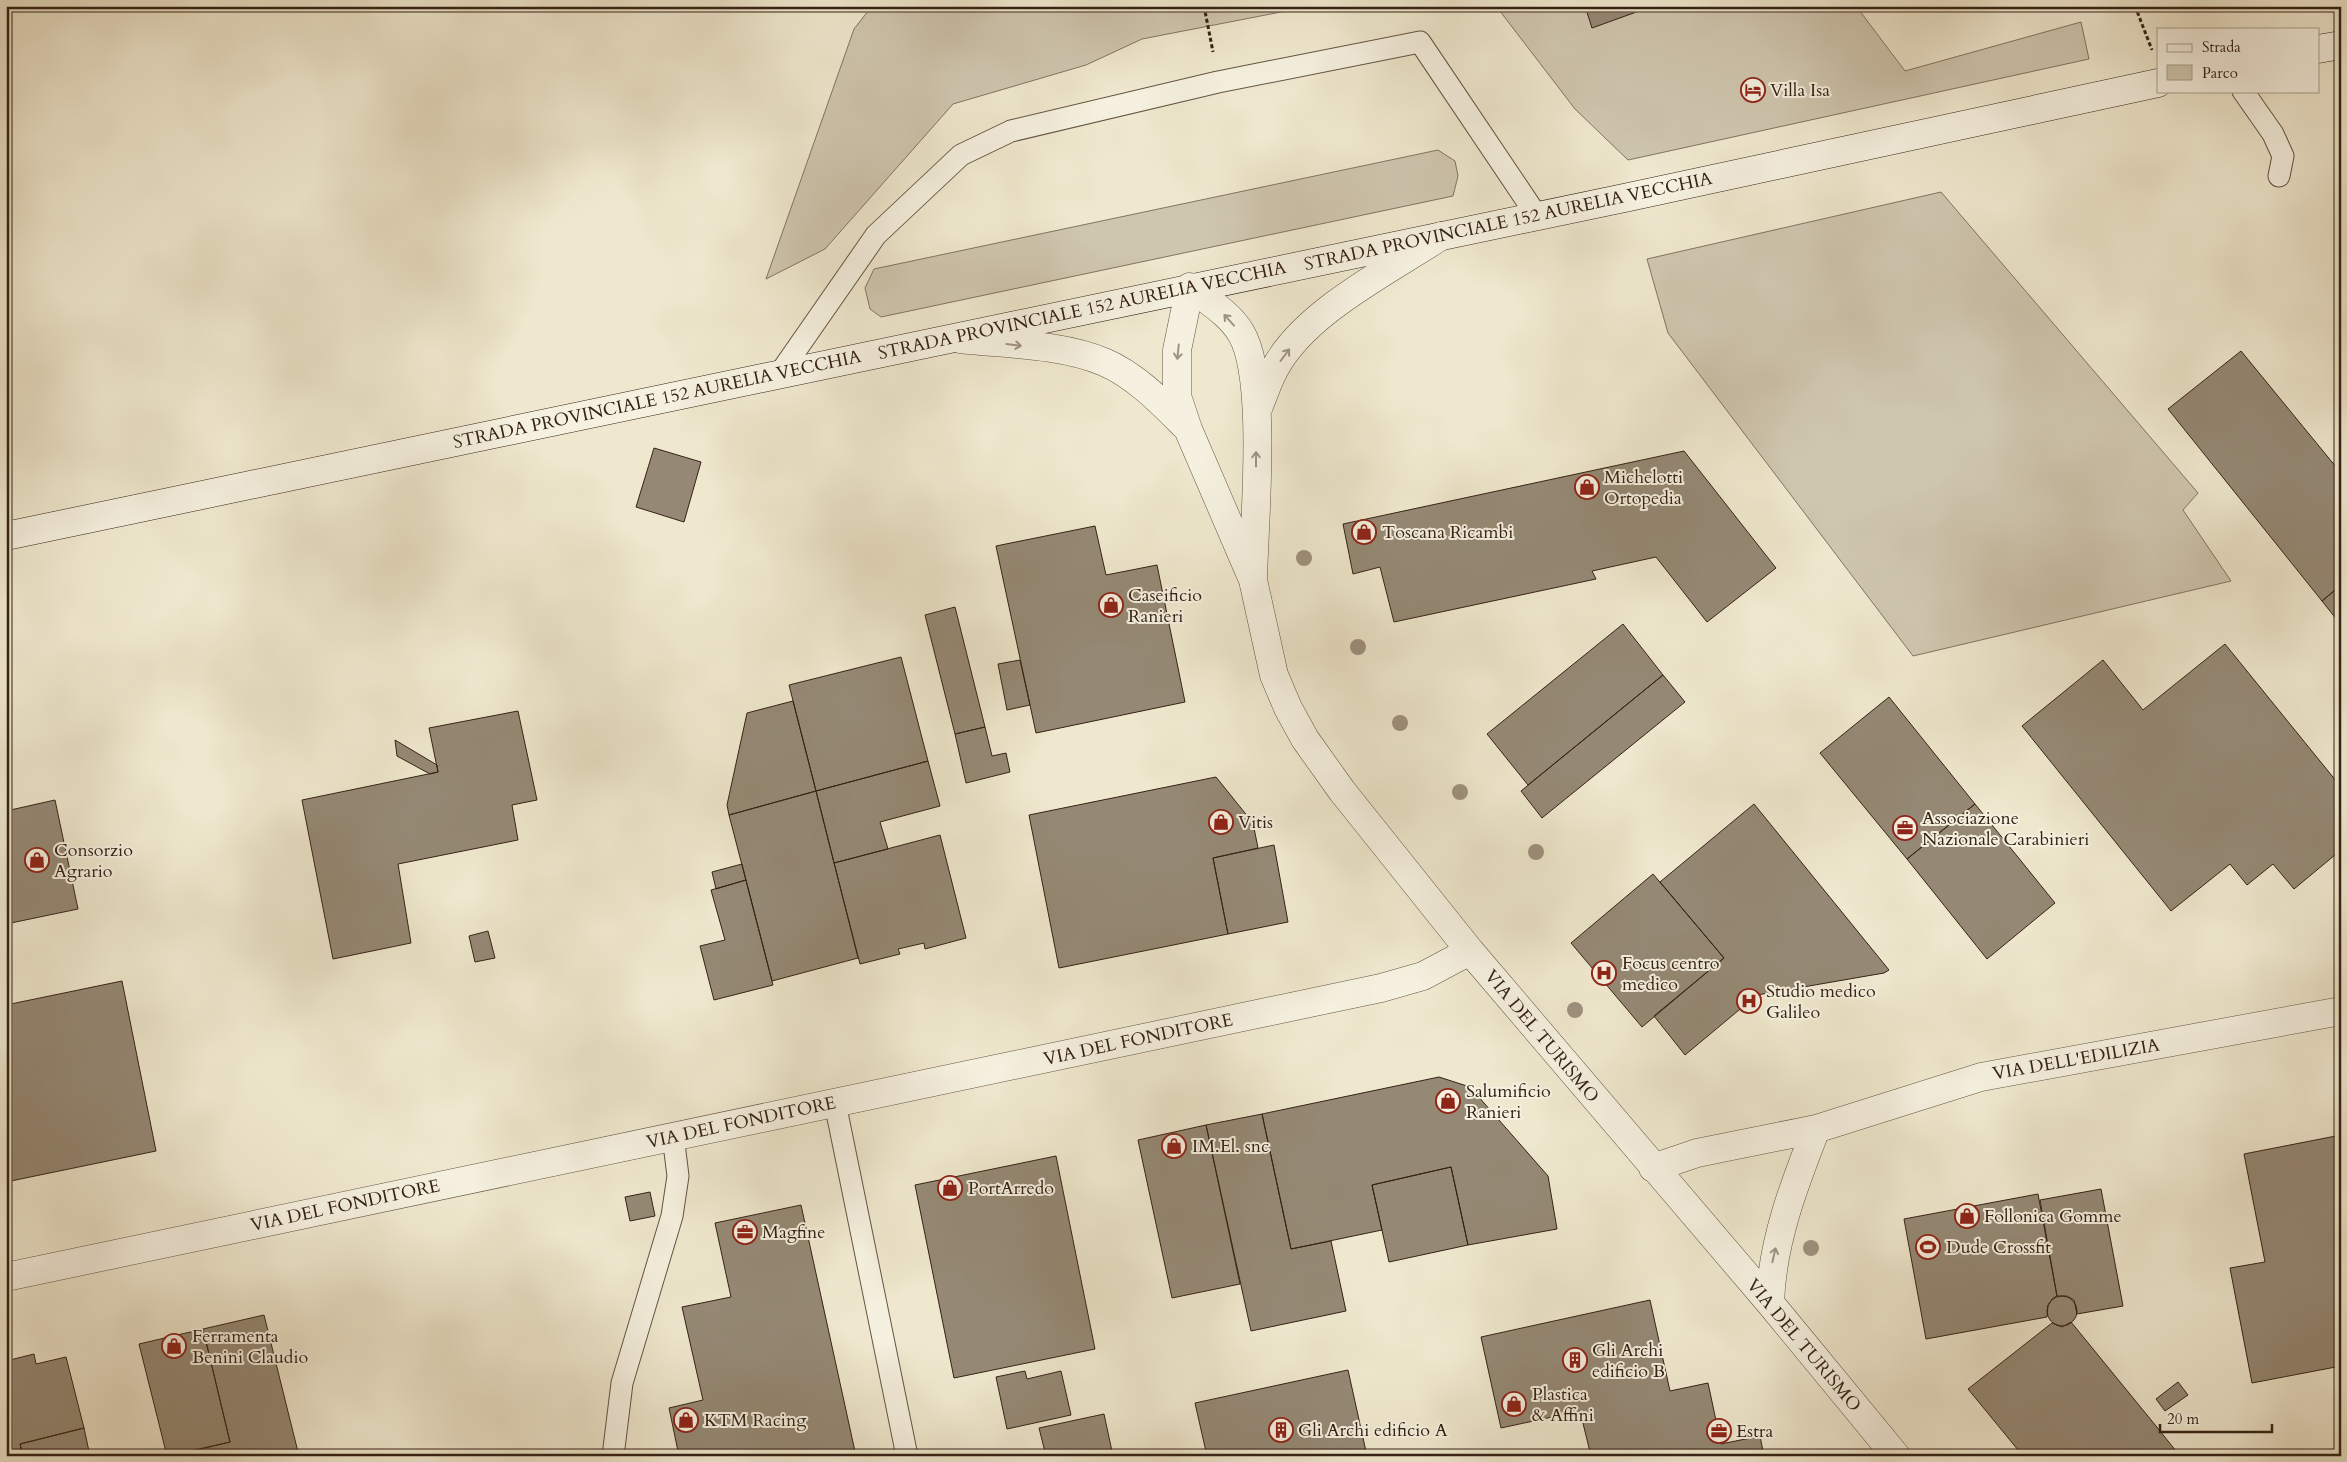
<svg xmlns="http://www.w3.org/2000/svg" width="2347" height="1462" font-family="Cardo,serif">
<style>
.green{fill:#cfc6af;stroke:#827462}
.building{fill:#958975;stroke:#342215}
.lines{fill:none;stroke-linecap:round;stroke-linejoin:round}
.service-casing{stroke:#635443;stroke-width:23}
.minor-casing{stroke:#635443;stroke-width:29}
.secondary-casing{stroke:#342215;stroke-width:29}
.path{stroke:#342215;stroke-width:3;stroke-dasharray:4 2.5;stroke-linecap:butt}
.service{stroke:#f5f0df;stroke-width:21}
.minor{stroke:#f5f0df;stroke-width:28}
.secondary{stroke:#f5f0df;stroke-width:28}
.tree{fill:#9e927e}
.oneway{stroke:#9e9384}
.labels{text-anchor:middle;stroke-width:4;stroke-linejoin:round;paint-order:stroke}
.poi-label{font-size:18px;fill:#342215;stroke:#f5f0df;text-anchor:start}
.street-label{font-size:18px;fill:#342215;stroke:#f5f0df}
</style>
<rect width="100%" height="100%" fill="#efe8ce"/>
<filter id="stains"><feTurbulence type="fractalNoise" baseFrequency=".004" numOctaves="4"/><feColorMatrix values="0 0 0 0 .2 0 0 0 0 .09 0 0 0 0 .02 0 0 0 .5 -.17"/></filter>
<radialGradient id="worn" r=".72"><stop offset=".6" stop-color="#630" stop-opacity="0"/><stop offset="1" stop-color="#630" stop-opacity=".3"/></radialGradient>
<path class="green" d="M 872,6 L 1312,6 L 1142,39 L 1086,65 L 953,104 L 825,249 L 766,279 L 854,29 Z
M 1496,6 L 1856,6 L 1905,71 L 2081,22 L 2089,59 L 1628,160 L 1575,109 Z
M 1438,150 L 1455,161 L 1458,176 L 1453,196 L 881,317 L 870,309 L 865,288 L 874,269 Z
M 1941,192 L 2198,493 L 2183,510 L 2231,581 L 1913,656 L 1668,333 L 1647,259 Z"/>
<path class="building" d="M 1585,6 L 1653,6 L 1592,28 Z
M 2241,351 L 2341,473 L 2341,585 L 2322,601 L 2168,409 Z
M 654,448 L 701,462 L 684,522 L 636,507 Z
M 1684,451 L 1776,568 L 1707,622 L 1656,557 L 1592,571 L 1596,579 L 1394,622 L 1380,567 L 1353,574 L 1343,524 Z
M 1095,526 L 1106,575 L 1157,565 L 1185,702 L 1036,733 L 996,546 Z
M 2341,585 L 2341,625 L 2322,601 Z
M 955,607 L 985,727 L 955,734 L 925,615 Z
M 1623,624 L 1663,675 L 1528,785 L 1487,734 Z
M 2225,644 L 2341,787 L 2341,850 L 2294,889 L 2273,864 L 2247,885 L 2230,864 L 2171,911 L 2022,726 L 2103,660 L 2143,710 Z
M 901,657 L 928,761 L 816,791 L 789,685 Z
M 1020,660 L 1030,705 L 1007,710 L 998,664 Z
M 1663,675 L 1685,702 L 1542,818 L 1521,791 Z
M 1889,697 L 1975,804 L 1907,859 L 1820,753 Z
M 793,701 L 816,791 L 729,815 L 727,805 L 747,713 Z
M 518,711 L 537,800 L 512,805 L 518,840 L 398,864 L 411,943 L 333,959 L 302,800 L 438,772 L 429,728 Z
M 985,727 L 992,756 L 1006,753 L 1010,772 L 966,783 L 955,734 Z
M 395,740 L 437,765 L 438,772 L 430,774 L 397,756 Z
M 928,761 L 940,806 L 880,822 L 888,849 L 834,863 L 816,791 Z
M 1216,777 L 1253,823 L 1258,848 L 1213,858 L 1228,934 L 1059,968 L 1029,815 Z
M 816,791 L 858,958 L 772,981 L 729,815 Z
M 55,800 L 78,909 L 6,924 L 6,811 Z
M 1754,804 L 1889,970 L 1884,973 L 1757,995 L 1685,1055 L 1654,1016 L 1724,958 L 1660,882 Z
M 1975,804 L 2055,903 L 1987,959 L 1907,859 Z
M 940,835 L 966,938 L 925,949 L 924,943 L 898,949 L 900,954 L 860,964 L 834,863 Z
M 1274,845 L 1288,922 L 1228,934 L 1213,858 Z
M 742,864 L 746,880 L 716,889 L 712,872 Z
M 1653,874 L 1724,958 L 1642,1027 L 1571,943 Z
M 746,880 L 773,985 L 714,1000 L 700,946 L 725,940 L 711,890 Z
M 488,931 L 495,958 L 475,962 L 469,936 Z
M 122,981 L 156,1151 L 6,1182 L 6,1005 Z
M 1439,1077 L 1470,1087 L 1548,1176 L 1557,1229 L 1468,1245 L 1451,1167 L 1372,1185 L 1382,1230 L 1291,1249 L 1262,1114 Z
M 1262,1114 L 1291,1249 L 1331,1241 L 1346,1311 L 1251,1331 L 1206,1125 Z
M 1206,1125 L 1240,1284 L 1172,1298 L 1138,1140 Z
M 2341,1135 L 2341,1366 L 2252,1383 L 2230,1268 L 2265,1262 L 2244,1154 Z
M 1056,1156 L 1095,1349 L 954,1378 L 915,1185 Z
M 1451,1167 L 1468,1245 L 1389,1262 L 1372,1185 Z
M 2101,1189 L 2123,1306 L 2077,1314 L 2074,1300 L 2067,1296 L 2057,1296 L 2040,1200 Z
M 650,1192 L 655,1216 L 630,1221 L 625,1197 Z
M 2038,1194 L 2057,1296 L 2053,1298 L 2048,1305 L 2047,1317 L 1926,1339 L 1904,1219 Z
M 801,1205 L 856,1456 L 679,1456 L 669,1408 L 703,1400 L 682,1307 L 731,1297 L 715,1223 Z
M2047 1311a15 15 0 1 1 30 0a15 15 0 1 1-30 0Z
M 1650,1300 L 1670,1391 L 1708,1383 L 1721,1444 L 1760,1436 L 1764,1456 L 1591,1456 L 1580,1411 L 1501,1428 L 1481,1337 Z
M 264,1315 L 299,1456 L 173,1456 L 230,1442 L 203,1329 Z
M 2071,1322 L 2156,1426 L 2180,1456 L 2023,1456 L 1968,1389 L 2052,1323 L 2062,1327 Z
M 203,1329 L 230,1442 L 167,1456 L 139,1344 Z
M 34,1354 L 36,1364 L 66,1357 L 84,1428 L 20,1444 L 23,1456 L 6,1456 L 6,1361 Z
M 1348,1370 L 1367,1456 L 1207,1456 L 1195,1403 Z
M 1025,1371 L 1027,1379 L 1061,1371 L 1071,1415 L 1007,1429 L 996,1377 Z
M 2178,1382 L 2188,1395 L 2165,1411 L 2156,1399 Z
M 1104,1414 L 1113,1456 L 1046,1456 L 1039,1428 Z
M 84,1428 L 90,1456 L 23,1456 L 20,1444 Z"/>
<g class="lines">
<defs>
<path id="service" d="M 2243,91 L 2273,134 L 2283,156 L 2279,176
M 780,373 L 876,235 L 961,155 L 1011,131 L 1218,82 L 1420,42 L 1537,216
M 835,1103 L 907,1456
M 613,1456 L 622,1383 L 672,1216 L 678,1176 L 673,1136"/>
<path id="minor" d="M 960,339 C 1005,344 1062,344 1104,362 C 1135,375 1161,402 1185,426
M 1259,406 C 1264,394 1268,381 1274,370 C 1303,313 1388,271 1441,236
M 1253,580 C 1254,524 1268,377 1241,333 C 1230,314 1208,301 1190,287 L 1177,350 L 1177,396 L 1188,429 L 1253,580 L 1274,675 L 1288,708 L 1305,739 L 1342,791 L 1470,951 L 1770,1303 L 1896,1456
M 1653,1168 L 1697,1153 L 1816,1129 L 1981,1077 L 2341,1011
M 6,1277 L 1381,988 L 1423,976 L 1470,951
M 1770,1303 C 1772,1242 1794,1185 1816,1129"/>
<path id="secondary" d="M 2318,49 L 2341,45
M 6,536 L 1629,197 L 2158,83"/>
</defs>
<use href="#service" class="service-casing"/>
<use href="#minor" class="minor-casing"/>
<use href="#secondary" class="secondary-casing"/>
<path class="path" d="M 1204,6 L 1213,52
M 2135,6 L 2152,50"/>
<use href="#service" class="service"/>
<use href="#minor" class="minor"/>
<use href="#secondary" class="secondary"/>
</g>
<g class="tree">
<circle cx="1304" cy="558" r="8"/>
<circle cx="1358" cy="647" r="8"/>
<circle cx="1400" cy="723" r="8"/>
<circle cx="1460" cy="792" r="8"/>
<circle cx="1536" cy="852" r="8"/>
<circle cx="1575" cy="1010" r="8"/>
<circle cx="1811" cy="1248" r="8"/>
</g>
<defs><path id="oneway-shaft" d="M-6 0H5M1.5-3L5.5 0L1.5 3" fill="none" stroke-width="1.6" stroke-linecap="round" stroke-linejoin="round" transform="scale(1.25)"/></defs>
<g class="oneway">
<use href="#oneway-shaft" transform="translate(1229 320) rotate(-132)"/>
<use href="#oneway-shaft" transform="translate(1014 345) rotate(7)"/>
<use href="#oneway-shaft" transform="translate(1178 352) rotate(96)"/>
<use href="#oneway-shaft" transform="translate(1285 355) rotate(-53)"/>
<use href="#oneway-shaft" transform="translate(1256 459) rotate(-90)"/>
<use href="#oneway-shaft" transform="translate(1774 1255) rotate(-77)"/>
</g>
<defs>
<symbol id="hotel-ring" viewBox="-11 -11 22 22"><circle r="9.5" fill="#f5f0df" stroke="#8f2418" stroke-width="1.5"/><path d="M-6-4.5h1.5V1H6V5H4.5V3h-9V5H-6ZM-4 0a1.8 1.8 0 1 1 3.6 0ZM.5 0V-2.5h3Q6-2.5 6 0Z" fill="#8f2418"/></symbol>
<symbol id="shop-ring" viewBox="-11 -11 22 22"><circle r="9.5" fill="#f5f0df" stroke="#8f2418" stroke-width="1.5"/><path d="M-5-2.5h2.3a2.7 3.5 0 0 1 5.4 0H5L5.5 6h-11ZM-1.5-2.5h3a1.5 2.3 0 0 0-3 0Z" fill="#8f2418"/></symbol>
<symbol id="office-ring" viewBox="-11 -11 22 22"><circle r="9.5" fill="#f5f0df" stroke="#8f2418" stroke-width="1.5"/><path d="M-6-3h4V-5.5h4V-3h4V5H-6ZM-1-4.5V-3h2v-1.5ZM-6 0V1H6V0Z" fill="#8f2418"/></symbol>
<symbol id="hospital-ring" viewBox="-11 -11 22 22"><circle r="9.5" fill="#f5f0df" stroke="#8f2418" stroke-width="1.5"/><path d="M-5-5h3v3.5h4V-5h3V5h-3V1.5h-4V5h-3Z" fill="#8f2418"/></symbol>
<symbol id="stadium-ring" viewBox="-11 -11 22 22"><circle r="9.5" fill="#f5f0df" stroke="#8f2418" stroke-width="1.5"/><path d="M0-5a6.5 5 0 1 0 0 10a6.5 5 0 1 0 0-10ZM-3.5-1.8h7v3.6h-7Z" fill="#8f2418"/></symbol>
<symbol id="building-ring" viewBox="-11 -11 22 22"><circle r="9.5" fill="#f5f0df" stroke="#8f2418" stroke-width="1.5"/><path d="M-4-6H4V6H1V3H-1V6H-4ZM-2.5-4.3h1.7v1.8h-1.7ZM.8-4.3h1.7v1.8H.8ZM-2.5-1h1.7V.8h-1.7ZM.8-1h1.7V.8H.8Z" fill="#8f2418"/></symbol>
</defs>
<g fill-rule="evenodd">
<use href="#hotel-ring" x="1739" y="76" width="28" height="28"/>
<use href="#shop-ring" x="1573" y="473" width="28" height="28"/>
<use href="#shop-ring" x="1350" y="518" width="28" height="28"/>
<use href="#shop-ring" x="1097" y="591" width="28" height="28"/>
<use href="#shop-ring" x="1207" y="808" width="28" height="28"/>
<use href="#office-ring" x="1891" y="814" width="28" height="28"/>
<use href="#shop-ring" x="23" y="846" width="28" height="28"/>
<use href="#hospital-ring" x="1590" y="959" width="28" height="28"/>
<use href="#hospital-ring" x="1735" y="987" width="28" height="28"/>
<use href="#shop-ring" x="1434" y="1087" width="28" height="28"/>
<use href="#shop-ring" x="1160" y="1132" width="28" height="28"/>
<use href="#shop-ring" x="936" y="1174" width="28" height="28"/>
<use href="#shop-ring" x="1953" y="1202" width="28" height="28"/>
<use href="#office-ring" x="731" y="1218" width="28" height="28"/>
<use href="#stadium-ring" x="1914" y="1233" width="28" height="28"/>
<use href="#shop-ring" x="160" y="1332" width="28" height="28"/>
<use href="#building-ring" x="1561" y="1346" width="28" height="28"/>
<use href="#shop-ring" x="1500" y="1390" width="28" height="28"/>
<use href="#shop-ring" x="672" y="1406" width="28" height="28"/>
<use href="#building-ring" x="1267" y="1416" width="28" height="28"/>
<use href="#office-ring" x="1705" y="1417" width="28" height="28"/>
</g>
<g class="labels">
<g class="poi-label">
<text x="1770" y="96">Villa Isa</text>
<text x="1604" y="483">Michelotti<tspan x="1604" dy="21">Ortopedia</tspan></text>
<text x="1382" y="538">Toscana Ricambi</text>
<text x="1128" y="601">Caseificio<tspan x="1128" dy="21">Ranieri</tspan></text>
<text x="1922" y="824">Associazione<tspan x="1922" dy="21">Nazionale Carabinieri</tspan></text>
<text x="1238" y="828">Vitis</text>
<text x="54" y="856">Consorzio<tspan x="54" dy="21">Agrario</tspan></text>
<text x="1622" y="969">Focus centro<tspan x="1622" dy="21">medico</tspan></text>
<text x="1766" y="997">Studio medico<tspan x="1766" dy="21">Galileo</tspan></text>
<text x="1466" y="1097">Salumificio<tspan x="1466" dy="21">Ranieri</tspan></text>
<text x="1192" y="1152">IM.El. snc</text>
<text x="968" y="1194">PortArredo</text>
<text x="1984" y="1222">Follonica Gomme</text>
<text x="762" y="1238">Magfine</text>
<text x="1946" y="1253">Dude Crossfit</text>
<text x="192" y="1342">Ferramenta<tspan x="192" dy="21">Benini Claudio</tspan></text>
<text x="1592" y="1356">Gli Archi<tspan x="1592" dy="21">edificio B</tspan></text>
<text x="1532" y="1400">Plastica<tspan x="1532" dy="21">&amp; Affini</tspan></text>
<text x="704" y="1426">KTM Racing</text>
<text x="1298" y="1436">Gli Archi edificio A</text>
<text x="1736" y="1437">Estra</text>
</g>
<g class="street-label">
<text transform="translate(1508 221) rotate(-12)" y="6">STRADA PROVINCIALE 152 AURELIA VECCHIA</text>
<text transform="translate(1082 310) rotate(-12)" y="6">STRADA PROVINCIALE 152 AURELIA VECCHIA</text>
<text transform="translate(657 399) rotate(-12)" y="6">STRADA PROVINCIALE 152 AURELIA VECCHIA</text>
<text transform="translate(1542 1036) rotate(50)" y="6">VIA DEL TURISMO</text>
<text transform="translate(1138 1039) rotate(-12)" y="6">VIA DEL FONDITORE</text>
<text transform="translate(2076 1059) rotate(-10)" y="6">VIA DELL'EDILIZIA</text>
<text transform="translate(741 1122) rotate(-12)" y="6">VIA DEL FONDITORE</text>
<text transform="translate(345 1205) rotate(-12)" y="6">VIA DEL FONDITORE</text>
<text transform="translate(1804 1345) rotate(50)" y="6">VIA DEL TURISMO</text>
</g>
</g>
<rect width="2347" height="1462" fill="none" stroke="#efe8ce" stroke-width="25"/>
<rect x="8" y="8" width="2332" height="1447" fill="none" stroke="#342215" stroke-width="2.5"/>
<rect x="12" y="12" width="2322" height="1437" fill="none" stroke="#342215"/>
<rect x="2157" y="28" width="162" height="65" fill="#f5f0df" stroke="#a89e8e"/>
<rect x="2167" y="44" width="25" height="8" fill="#f5f0df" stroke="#a89e8e"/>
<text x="2202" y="52" font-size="15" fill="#342215">Strada</text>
<rect x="2167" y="65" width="25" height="15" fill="#cfc6af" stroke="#a89e8e"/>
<text x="2202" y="78" font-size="15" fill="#342215">Parco</text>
<path d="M2160 1424v8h112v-8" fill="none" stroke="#342215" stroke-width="2.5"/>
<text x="2167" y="1424" font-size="15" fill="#342215" stroke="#f5f0df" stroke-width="4" paint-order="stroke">20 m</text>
<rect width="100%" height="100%" filter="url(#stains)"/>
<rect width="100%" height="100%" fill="url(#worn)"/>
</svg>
